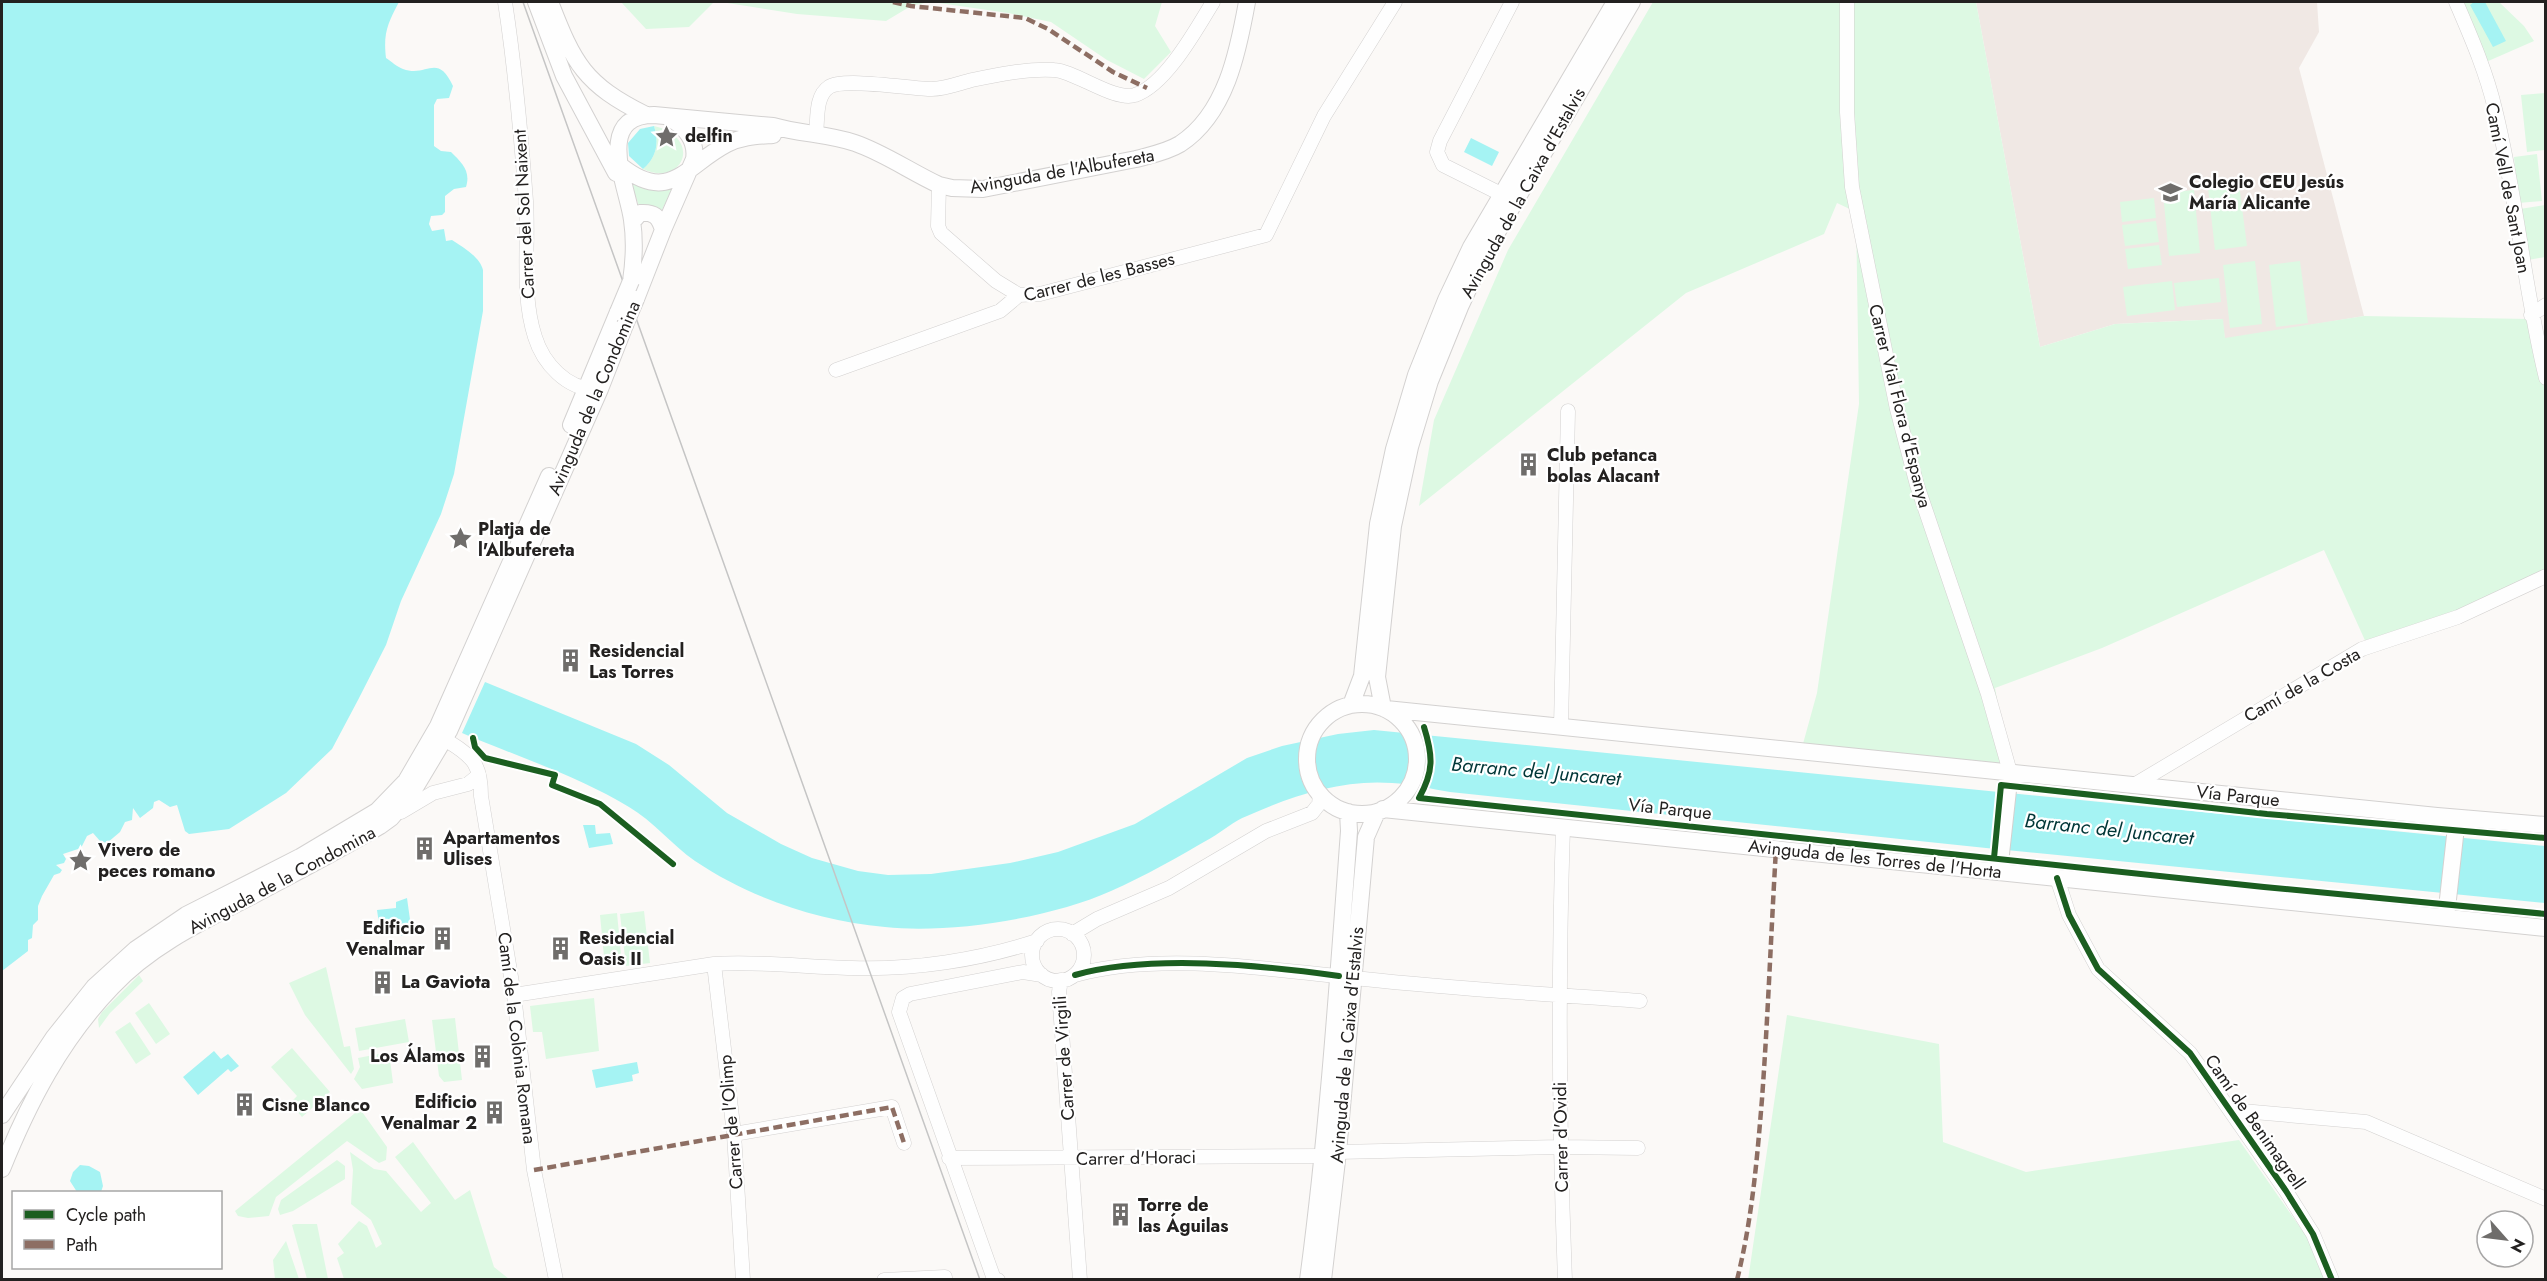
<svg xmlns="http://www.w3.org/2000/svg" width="2547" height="1281" font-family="Jost,sans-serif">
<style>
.built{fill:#f0e8e4}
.green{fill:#ddf9e3}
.water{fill:#a5f3f3}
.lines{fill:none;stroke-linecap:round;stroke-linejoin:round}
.minor-casing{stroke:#d3d1d0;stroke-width:15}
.major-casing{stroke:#d3d1d0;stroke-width:18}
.minor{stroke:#fefefe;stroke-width:14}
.major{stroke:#fefefe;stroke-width:16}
.tram{stroke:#c5c5c5;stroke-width:1.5}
.major-bridge-casing{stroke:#d3d1d0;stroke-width:18;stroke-linecap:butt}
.major-bridge{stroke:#fefefe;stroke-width:16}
.quiet{stroke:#8d6e63;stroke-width:4.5;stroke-dasharray:9 4.5;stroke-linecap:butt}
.cycleway-casing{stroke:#fff;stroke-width:10}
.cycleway{stroke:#1b5e20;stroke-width:6}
.labels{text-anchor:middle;stroke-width:4.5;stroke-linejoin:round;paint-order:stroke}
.poi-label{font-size:18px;font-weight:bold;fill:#232120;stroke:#fff;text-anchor:start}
.street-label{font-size:18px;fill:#232120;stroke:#fff}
.water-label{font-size:20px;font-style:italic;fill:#003637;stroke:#fff}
</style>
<rect width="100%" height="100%" fill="#fbf9f7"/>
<path class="built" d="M 1976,2 L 2317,2 L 2319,32 L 2299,68 L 2364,316 L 2225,339 L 2222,319 L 2115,324 L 2040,347 Z"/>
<path class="green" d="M 621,2 L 714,2 L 689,27 L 646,29 Z
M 721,2 L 929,2 L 911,6 L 886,21 L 797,14 Z
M 932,2 L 1162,2 L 1155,26 L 1171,52 L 1144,79 L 1107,60 L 1051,22 L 1008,13 Z
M 1653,2 L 1976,2 L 2040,347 L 2115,324 L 2223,319 L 2225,338 L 2364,316 L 2529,319 L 2545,388 L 2545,572 L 2478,606 L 2368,647 L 2324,550 L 2102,648 L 1995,688 L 2010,772 L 1801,751 L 1817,693 L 1859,404 L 1856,212 L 1837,203 L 1824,234 L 1686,293 L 1419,506 L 1434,420 L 1508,250 Z
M 2462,2 L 2499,2 L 2524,26 L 2534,41 L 2486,62 Z
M 2545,93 L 2545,150 L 2527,152 L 2521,95 Z
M 654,126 C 703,137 684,188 643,169 C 657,157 659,143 654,126 Z
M 2537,154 L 2542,201 L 2518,203 L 2514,157 Z
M 630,180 L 674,185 L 661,212 L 639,206 Z
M 2239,184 L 2247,246 L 2215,250 L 2208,188 Z
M 2194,190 L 2200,253 L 2169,256 L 2163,193 Z
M 2154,198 L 2156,218 L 2122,222 L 2120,202 Z
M 2545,205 L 2545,257 L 2528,260 L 2520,209 Z
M 2156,221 L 2159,242 L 2125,246 L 2122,225 Z
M 2159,245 L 2162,265 L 2128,269 L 2125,249 Z
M 2255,261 L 2262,324 L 2230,328 L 2223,265 Z
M 2300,261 L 2308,323 L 2276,327 L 2269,265 Z
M 2219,278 L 2221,302 L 2177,307 L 2174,283 Z
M 2172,281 L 2175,310 L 2127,316 L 2123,287 Z
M 644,911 L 650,963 L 626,966 L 620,914 Z
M 617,913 L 622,965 L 605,967 L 600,915 Z
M 326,967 L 344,1047 L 350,1046 L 354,1069 L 351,1074 L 305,1015 L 289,983 Z
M 139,975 L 143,981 L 110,1013 L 99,1028 L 98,1019 L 102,1012 Z
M 594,998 L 599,1051 L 546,1059 L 542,1032 L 533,1032 L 530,1006 Z
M 149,1003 L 170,1034 L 156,1044 L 135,1013 Z
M 1787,1015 L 1939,1044 L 1943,1142 L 2026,1172 L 2239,1140 L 2318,1253 L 2327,1280 L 1748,1280 Z
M 455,1018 L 462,1080 L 444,1082 L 439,1076 L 432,1020 Z
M 405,1019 L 409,1042 L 359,1051 L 355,1028 Z
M 130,1022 L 151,1054 L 136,1064 L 115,1032 Z
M 292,1048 L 330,1092 L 302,1117 L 290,1103 L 297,1096 L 271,1067 Z
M 389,1052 L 393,1083 L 362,1089 L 354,1079 L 360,1067 L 358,1058 Z
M 360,1109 L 387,1147 L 386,1160 L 379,1163 L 347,1141 L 276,1197 L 269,1216 L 248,1218 L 238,1216 L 235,1211 Z
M 413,1142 L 455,1200 L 470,1190 L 494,1267 L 509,1279 L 344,1279 L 337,1258 L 344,1253 L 338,1244 L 359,1221 L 367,1226 L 376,1248 L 382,1244 L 371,1220 L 351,1204 L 353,1170 L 350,1152 L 374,1169 L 386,1171 L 421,1212 L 431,1203 L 395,1157 Z
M 337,1160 L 345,1166 L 345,1179 L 293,1211 L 280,1215 L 278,1209 L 281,1200 Z
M 295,1224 L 317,1224 L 328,1279 L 307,1279 L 292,1225 Z
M 286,1241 L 299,1279 L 275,1279 L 273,1260 Z"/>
<path class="water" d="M 2,2 L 399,2 C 388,23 383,33 386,58 C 391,61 397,67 403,69 C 427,78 437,52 453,86 L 449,98 L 437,99 L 434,105 L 434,146 L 441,151 L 451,152 C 462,163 471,171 466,187 L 454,189 L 445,196 L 445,212 L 442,215 L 431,216 L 429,224 L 432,231 L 444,229 L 446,241 L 452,240 C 463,247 480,257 483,270 L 483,311 L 454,474 L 441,514 L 401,601 L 386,645 L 358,700 L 332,749 L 286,793 L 229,829 L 189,834 L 185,831 L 177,805 L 170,807 L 159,800 L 154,802 L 153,808 L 140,818 L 133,808 L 132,820 L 125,822 L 120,832 L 107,843 L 100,841 L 93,833 L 87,836 L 81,848 L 63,854 L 66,859 L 64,863 L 56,865 L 62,870 L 60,873 L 54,875 L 42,896 L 38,906 L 38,920 L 33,925 L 32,938 L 28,940 L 28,951 L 2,971 Z
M 2474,2 L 2485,2 L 2506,41 L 2493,47 L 2470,5 Z
M 654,126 C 659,143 657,157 643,169 L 629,156 L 628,143 L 640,129 Z
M 1471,138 L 1499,152 L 1492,166 L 1464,152 Z
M 485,682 L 636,744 L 669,765 L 727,813 L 781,844 L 812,858 L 858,871 L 888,875 L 931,874 L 1010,863 L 1058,852 L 1135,824 L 1247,758 L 1282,746 L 1338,734 L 1374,730 L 2545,846 L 2545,903 L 1986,848 L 1450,792 C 1431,789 1411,784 1392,783 C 1343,779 1291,796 1247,816 C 1234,821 1223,831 1211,838 C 1178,857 1145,876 1111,891 C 1051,918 951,934 885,927 C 818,921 752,899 695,861 C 672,845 653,821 629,807 C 578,776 516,756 462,733 Z
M 583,825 L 595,825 L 596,834 L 610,833 L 613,844 L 589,848 Z
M 407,898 L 412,934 L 398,936 L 379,924 L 377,910 L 396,908 L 396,902 Z
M 214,1051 L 221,1059 L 228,1054 L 239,1066 L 231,1072 L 228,1069 L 198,1095 L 183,1077 Z
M 637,1062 L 639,1073 L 632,1075 L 633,1081 L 596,1088 L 592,1070 Z
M 80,1165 L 89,1166 L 100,1172 L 103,1186 L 101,1192 L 77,1192 L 70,1181 L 73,1172 Z"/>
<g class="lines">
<defs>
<path id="minor" d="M 505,2 C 515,67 521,134 526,201 C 529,245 521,294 535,337 C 543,363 567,390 596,389
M 1847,2 L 1847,112 L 1852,187 L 1897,409 L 1917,485 L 1988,694 L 2010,772
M 2456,2 C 2471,37 2486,71 2495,109 C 2517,197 2524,289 2546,378
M 816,133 C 818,119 815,96 829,87 C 843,77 912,89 932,89 C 945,89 960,83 972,80 C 996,75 1030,68 1054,70 C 1075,71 1115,102 1135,95 C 1166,85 1197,28 1213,2
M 939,185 L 938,226 L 941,233 L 996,281 L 1019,295
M 1501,194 L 1443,165 L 1437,152 L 1440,141 L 1512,2
M 2531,315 L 2546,305
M 836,370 L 1000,311 L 1019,295 L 1040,294 L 1266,235 L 1324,116 L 1395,2
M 1561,726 L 1568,411
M 434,743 L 445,740 L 449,742 C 474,757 481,766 481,796 L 514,995 L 534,1170 L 556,1280
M 2134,785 L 2362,649 L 2458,617 L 2546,576
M 401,812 L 433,793 L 468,784 L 479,775
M 1563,827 C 1558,978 1559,1129 1565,1280
M 2057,878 L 2069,915 L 2098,969 L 2190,1053 L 2286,1191 L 2313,1234 L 2332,1280
M1032 955a26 26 0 1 1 52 0a26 26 0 1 1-52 0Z
M 1072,934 L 1097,919 L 1169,888 L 1266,831 L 1312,813 L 1319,804 L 1320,795
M 714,964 L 734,1134 L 743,1280
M 1075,975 C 1162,951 1274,970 1364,979 C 1455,989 1548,994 1640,1001
M 1061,980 L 1059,992 L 1080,1280
M 514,995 L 714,964 C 760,961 806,967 852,968 C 913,970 979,960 1037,941
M 2231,1110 L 2366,1122 L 2546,1199
M 734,1134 L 892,1107 L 904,1143
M 1338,1152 L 1560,1147 L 1638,1148
M 949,1158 L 1323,1156
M 884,1280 L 945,1277 L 945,1280
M 998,1280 L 994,1279 L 899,1012 L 903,998 L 910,994 L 1023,972 L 1042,975"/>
<path id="major" d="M 536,2 L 564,76 L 616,173
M 550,2 C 574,64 584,84 646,115
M 621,166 C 670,205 686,165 727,144 C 742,136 757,136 773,135
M 633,221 L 640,213 C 654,212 659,216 663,230
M 631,281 C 634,261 635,240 632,220 C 628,188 593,115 654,115 L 773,126 C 801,134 828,134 855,143 C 884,153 911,172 939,185 L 952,188 L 983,189 L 1136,159 C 1151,155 1167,152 1180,144 C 1226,114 1238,52 1247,2
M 636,299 L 663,230 L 694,159 C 697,141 685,126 669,118
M 571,425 L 618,312
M1307 759a55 55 0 1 1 110 0a55 55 0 1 1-110 0Z
M 1351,705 L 1362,676 L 1378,524 L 1394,449 L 1416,375 L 1446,300 L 1471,247 L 1615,2
M 1383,708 L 1377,677 L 1393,526 L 1410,447 L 1430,381 L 1460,307 L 1485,253 L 1632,2
M 1386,709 L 2437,816 L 2546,825
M 1383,809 L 2546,928
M 1999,872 L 2010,772
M 2446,917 L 2457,818
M 2,1115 L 54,1037 L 94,987 L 136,949 L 186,915 L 300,857 L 377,811 L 406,781 L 438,726 L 549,476
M 2,1169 C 29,1102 61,1040 112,987 C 150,946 203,921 252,896 C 295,873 338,851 380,826 L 391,818 L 412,793 L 449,731 L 600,389 L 625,325
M 1308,1280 C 1328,1131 1338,981 1349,831 L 1348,812
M 1323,1280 L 1338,1152 L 1366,837 L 1377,812"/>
</defs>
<use href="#minor" class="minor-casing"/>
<use href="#major" class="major-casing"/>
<use href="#minor" class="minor"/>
<use href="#major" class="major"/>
<path class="tram" d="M 523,2 L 980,1280"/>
<defs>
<path id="major-bridge" d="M 618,312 L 631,281
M 625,325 L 636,299"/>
</defs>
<use href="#major-bridge" class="major-bridge-casing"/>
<use href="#major-bridge" class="major-bridge"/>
<path class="quiet" d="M 893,2 L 911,6 L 1025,18 L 1048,29 L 1113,72 L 1147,88
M 534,1170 L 892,1107 L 904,1143
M 1737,1280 C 1752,1220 1757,1160 1762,1099 C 1768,1016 1771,933 1776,849"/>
<defs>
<path id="cycleway" d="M 1424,727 C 1433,756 1434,771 1419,798 L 2264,887 L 2546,914
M 473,738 L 475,747 L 485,758 L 555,775 L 552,785 L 600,804 L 673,864
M 1994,858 L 2001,785 L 2267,814 L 2546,838
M 2057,878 L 2069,915 L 2098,969 L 2190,1053 L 2286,1191 L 2313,1234 L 2332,1280
M 1075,975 C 1151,954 1260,965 1339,976"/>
</defs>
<use href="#cycleway" class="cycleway-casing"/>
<use href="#cycleway" class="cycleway"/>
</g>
<defs>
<symbol id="sight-bare" viewBox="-9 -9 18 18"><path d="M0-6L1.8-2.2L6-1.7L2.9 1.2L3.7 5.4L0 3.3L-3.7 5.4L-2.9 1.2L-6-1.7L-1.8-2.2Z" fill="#6f6d6b" stroke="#fff" stroke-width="2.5" paint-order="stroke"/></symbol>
<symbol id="school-bare" viewBox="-9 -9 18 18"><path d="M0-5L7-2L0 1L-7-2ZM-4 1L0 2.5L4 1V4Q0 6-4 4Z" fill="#6f6d6b" stroke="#fff" stroke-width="2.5" paint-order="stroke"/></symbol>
<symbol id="building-bare" viewBox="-9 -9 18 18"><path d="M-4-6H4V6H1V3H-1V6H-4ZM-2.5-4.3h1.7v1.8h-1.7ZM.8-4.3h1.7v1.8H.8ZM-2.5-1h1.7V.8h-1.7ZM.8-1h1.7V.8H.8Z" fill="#6f6d6b" stroke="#fff" stroke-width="2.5" paint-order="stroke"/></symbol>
</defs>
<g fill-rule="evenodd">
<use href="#sight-bare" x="650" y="120" width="33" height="33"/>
<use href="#school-bare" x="2154" y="176" width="33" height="33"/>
<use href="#building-bare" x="1512" y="448" width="33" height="33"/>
<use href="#sight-bare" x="444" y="522" width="33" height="33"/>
<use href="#building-bare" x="554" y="644" width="33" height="33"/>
<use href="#building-bare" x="408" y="832" width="33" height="33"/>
<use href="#sight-bare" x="64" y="844" width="33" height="33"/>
<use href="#building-bare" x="426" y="922" width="33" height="33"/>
<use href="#building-bare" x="544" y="932" width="33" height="33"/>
<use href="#building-bare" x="366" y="966" width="33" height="33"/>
<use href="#building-bare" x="466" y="1040" width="33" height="33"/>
<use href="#building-bare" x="228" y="1088" width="33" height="33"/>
<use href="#building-bare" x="478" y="1096" width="33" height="33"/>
<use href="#building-bare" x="1104" y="1198" width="33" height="33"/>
</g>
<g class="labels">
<g class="poi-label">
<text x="685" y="142">delfin</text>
<text x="2189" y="188">Colegio CEU Jesús<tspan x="2189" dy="21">María Alicante</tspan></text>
<text x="1547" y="461">Club petanca<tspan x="1547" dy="21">bolas Alacant</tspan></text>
<text x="478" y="535">Platja de<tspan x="478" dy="21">l'Albufereta</tspan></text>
<text x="589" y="657">Residencial<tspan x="589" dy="21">Las Torres</tspan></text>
<text x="443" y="844">Apartamentos<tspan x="443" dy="21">Ulises</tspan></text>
<text x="98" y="856">Vivero de<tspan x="98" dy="21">peces romano</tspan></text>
<text x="425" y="934" text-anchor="end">Edificio<tspan x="425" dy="21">Venalmar</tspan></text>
<text x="579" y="944">Residencial<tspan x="579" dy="21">Oasis II</tspan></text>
<text x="401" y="988">La Gaviota</text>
<text x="465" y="1062" text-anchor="end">Los Álamos</text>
<text x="477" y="1108" text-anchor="end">Edificio<tspan x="477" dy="21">Venalmar 2</tspan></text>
<text x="262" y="1111">Cisne Blanco</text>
<text x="1138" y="1211">Torre de<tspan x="1138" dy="21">las Águilas</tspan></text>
</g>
<g class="street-label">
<text transform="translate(1062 171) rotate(-10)" y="6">Avinguda de l'Albufereta</text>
<text transform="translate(2508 188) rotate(79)" y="6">Camí Vell de Sant Joan</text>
<text transform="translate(1523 193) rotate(-61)" y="6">Avinguda de la Caixa d'Estalvis</text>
<text transform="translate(524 214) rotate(-93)" y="6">Carrer del Sol Naixent</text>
<text transform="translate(1099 277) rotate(-14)" y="6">Carrer de les Basses</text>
<text transform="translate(594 398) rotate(-67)" y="6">Avinguda de la Condomina</text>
<text transform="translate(1900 406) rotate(76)" y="6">Carrer Vial Flora d'Espanya</text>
<text transform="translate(2302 685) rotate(-30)" y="6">Camí de la Costa</text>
<text transform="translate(2238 796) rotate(6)" y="6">Vía Parque</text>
<text transform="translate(1670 809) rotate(6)" y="6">Vía Parque</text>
<text transform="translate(1875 859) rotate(6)" y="6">Avinguda de les Torres de l'Horta</text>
<text transform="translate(282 880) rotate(-28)" y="6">Avinguda de la Condomina</text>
<text transform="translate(517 1038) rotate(83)" y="6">Camí de la Colònia Romana</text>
<text transform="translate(1347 1045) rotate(-85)" y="6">Avinguda de la Caixa d'Estalvis</text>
<text transform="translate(1064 1058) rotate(-94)" y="6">Carrer de Virgili</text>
<text transform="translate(731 1122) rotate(-95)" y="6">Carrer de l'Olimp</text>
<text transform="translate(2255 1122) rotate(55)" y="6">Camí de Benimagrell</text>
<text transform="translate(1561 1137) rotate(-91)" y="6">Carrer d'Ovidi</text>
<text transform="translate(1136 1158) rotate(-1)" y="6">Carrer d'Horaci</text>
</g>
<g class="water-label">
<text transform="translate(1536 771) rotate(5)" y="7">Barranc del Juncaret</text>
<text transform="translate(2109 829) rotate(6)" y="7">Barranc del Juncaret</text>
</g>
</g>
<rect width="2547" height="1281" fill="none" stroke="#232120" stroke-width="6"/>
<rect x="12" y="1191" width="210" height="78" fill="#ffffff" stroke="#a7a6a6" stroke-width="1.5"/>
<rect x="24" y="1210" width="30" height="9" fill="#1b5e20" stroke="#a7a6a6" stroke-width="1.5"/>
<text x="66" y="1221" font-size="18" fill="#232120">Cycle path</text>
<rect x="24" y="1240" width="30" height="9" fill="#8d6e63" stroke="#a7a6a6" stroke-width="1.5"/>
<text x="66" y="1251" font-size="18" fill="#232120">Path</text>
<g transform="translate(2505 1239) rotate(118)"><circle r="28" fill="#ffffff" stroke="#a7a6a6" stroke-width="1.5"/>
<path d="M0-4.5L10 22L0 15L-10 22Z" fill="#6f6d6b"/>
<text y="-9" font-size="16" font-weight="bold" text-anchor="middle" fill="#232120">N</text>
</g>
</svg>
